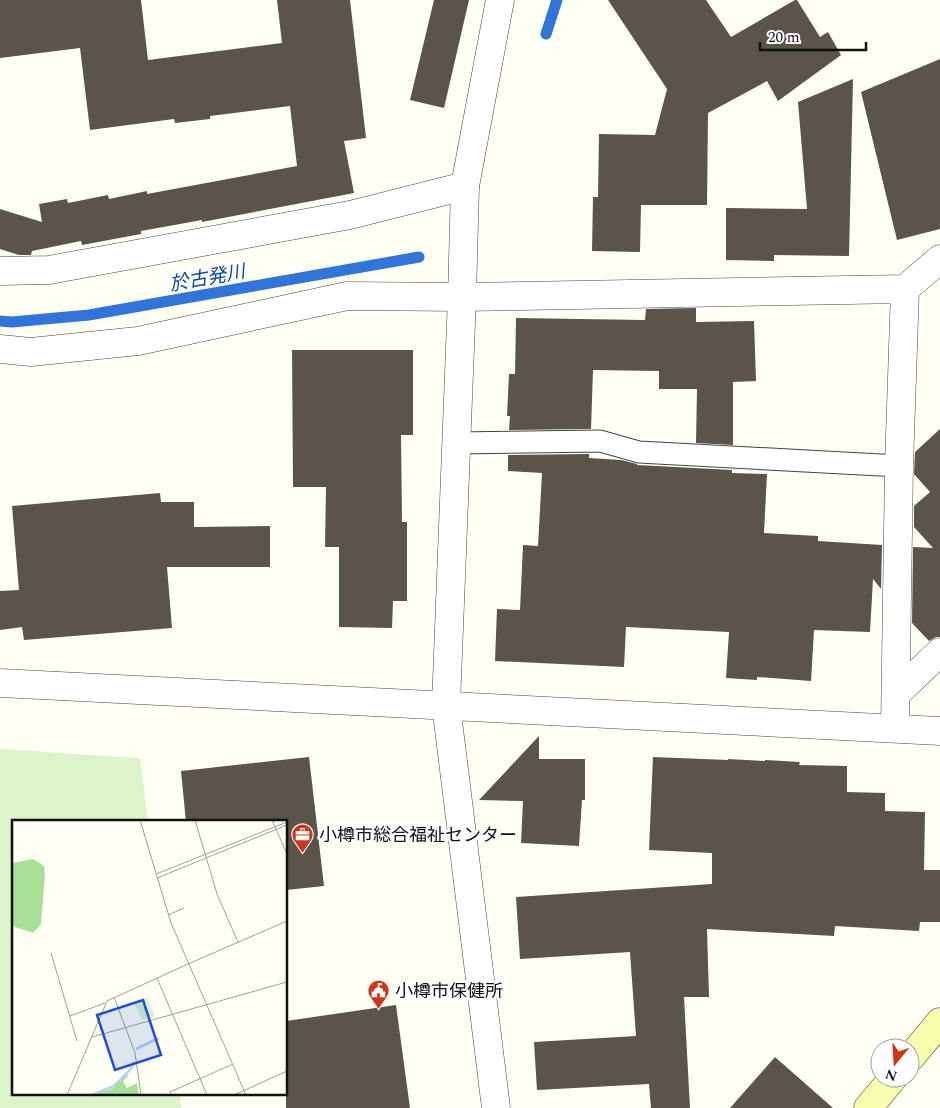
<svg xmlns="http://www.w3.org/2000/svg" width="940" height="1108" font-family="Spectral,'Noto Sans JP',serif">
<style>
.pitch{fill:#ddf4ca}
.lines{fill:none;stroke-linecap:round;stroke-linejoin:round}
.stream{stroke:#3275da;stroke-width:11}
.building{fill:#5a544b}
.service-casing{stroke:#434343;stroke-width:23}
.minor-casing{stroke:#434343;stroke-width:29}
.tertiary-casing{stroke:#434343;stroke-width:29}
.secondary-casing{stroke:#323232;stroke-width:29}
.service{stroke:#fff;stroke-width:21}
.minor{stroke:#fff;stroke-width:28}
.tertiary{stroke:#fff;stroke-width:28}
.secondary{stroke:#f7ffae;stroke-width:28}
.labels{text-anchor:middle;stroke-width:5;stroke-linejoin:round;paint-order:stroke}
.poi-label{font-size:18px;fill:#101010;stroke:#fff;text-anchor:start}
.water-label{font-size:19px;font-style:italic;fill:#0b46af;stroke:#fff}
.inset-river{fill:none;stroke:#b2d1fc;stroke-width:2.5}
.inset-road{fill:none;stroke:#9f9f98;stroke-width:1}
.view{fill:#1d4ed8;fill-opacity:0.15;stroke:#1d4ed8;stroke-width:2.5}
.inset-edge{fill:none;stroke:#101010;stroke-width:2.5}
</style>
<rect width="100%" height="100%" fill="#fffff3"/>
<path class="pitch" d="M 0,749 L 140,758 L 148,822 L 14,822 L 14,1094 L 180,1094 L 181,1108 L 0,1108 Z"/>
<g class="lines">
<path class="stream" d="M 546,34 L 557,0
M 0,321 L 12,322 L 89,315 L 419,257"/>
</g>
<path class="building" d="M 0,0 L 141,0 L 148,60 L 282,43 L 277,0 L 350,0 L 366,138 L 344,141 L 354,193 L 202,222 L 202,220 L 141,231 L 141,234 L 82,245 L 81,241 L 32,251 L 31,255 L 19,255 L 0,249 L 0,209 L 42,222 L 39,204 L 67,199 L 68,203 L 108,195 L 109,199 L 147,191 L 147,194 L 297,166 L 290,106 L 210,116 L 210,119 L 175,123 L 174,119 L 90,130 L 80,48 L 0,58 Z
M 434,0 L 469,0 L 444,108 L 410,100 Z
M 608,0 L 706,0 L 731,37 L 795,0 L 797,0 L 820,37 L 828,32 L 841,55 L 778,101 L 767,81 L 708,113 L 707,205 L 641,205 L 640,252 L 592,251 L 593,197 L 598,197 L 599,134 L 655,135 L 667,89 Z
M 940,59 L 940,229 L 897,240 L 861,92 Z
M 853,79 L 849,256 L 774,255 L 774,261 L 726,260 L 726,208 L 807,209 L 798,102 Z
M 696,308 L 696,322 L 754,321 L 756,381 L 733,382 L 733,445 L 696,443 L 697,389 L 659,389 L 659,371 L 593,370 L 591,429 L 509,430 L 510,416 L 507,416 L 509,374 L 515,374 L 516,318 L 645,320 L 646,309 Z
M 292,350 L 413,350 L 413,435 L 401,435 L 402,522 L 407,522 L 407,601 L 393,601 L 392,628 L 339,627 L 339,547 L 325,547 L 326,487 L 293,487 Z
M 940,429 L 940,637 L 936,637 L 929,641 L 912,623 L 913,547 L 933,548 L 914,527 L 914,506 L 930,492 L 914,474 L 915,452 Z
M 589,454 L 589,458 L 621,460 L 637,464 L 637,465 L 732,470 L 732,473 L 767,474 L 764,533 L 818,536 L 818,541 L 882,545 L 881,589 L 873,579 L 870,632 L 814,630 L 811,681 L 757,677 L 757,680 L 726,678 L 729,632 L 626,627 L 624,667 L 495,661 L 497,609 L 520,610 L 523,545 L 538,546 L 542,473 L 508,471 L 508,455 Z
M 160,493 L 161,502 L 194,502 L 194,527 L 270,526 L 270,567 L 167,567 L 172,628 L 24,640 L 22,627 L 0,630 L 0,591 L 19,590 L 12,506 Z
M 539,736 L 539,759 L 585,759 L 585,800 L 582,800 L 579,846 L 521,843 L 523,801 L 479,800 Z
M 309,757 L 324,886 L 286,890 L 286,822 L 186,822 L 181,771 Z
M 653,757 L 728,760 L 728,759 L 765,761 L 765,760 L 800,762 L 799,765 L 847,766 L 847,792 L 885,793 L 885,811 L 925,812 L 924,870 L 940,870 L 940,922 L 920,922 L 919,931 L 835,926 L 834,936 L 707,929 L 709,997 L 684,997 L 690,1108 L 651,1108 L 649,1084 L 537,1090 L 534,1042 L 636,1036 L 630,952 L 520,959 L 516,897 L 712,884 L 712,853 L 649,850 Z
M 396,1005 L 410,1108 L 286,1108 L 286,1021 Z
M 775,1057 L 833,1108 L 730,1108 Z"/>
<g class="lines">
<defs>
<path id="service" d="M 456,443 L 600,441 L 639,452 L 899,466"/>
<path id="minor" d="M 0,271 L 49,270 L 350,215 L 465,186
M 0,349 L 31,352 L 138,341 L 347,296 L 462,297 L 905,289 L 940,259
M 896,694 L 940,652
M 895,728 L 899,466 L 905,289"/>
<path id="tertiary" d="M 0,683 L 940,731
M 496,1108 L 446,705 L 462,297 L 465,186 L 500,0"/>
<path id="secondary" d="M 910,1058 L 940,1022
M 868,1108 L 893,1078"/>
</defs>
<use href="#service" class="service-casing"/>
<use href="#minor" class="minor-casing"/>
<use href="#tertiary" class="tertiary-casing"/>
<use href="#secondary" class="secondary-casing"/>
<use href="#service" class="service"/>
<use href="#minor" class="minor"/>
<use href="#tertiary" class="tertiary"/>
<use href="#secondary" class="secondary"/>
</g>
<defs>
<symbol id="office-pin" viewBox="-11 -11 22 30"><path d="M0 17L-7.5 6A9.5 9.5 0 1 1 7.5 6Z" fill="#cf3519" stroke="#fff"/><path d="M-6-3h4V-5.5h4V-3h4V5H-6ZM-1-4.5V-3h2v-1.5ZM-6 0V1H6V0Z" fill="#fff"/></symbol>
<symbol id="civic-pin" viewBox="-11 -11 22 30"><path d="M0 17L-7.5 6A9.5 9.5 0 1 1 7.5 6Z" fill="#cf3519" stroke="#fff"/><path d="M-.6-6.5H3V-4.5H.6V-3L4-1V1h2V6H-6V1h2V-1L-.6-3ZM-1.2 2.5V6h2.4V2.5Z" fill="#fff"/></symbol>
</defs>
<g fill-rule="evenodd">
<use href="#office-pin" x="290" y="822" width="25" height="34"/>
<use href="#civic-pin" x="366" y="978" width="25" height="34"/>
</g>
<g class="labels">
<g class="poi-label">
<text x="319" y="841">小樽市総合福祉センター</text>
<text x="395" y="997">小樽市保健所</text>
</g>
<g class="water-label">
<text transform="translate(207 277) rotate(-10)" y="7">於古発川</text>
</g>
</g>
<g transform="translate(12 820)">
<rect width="275" height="275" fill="#fffff3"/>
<path d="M 21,39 L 32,46 L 33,54 L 29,104 L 21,113 L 0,106 L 0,43 ZM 114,255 L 117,255 L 111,261 L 115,268 L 125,263 L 127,275 L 81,275 L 100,269 Z" fill="#a8e195"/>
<path d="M 136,178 L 143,196 L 130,200 L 121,181 Z" fill="#ddf4ca"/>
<path class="inset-river" d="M 124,229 L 147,218M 80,275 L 102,266 L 119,249 L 122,242"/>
<path class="inset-road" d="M 128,0 L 159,103 L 234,275M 183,0 L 205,74 L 226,122M 260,0 L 275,34M 144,54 L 275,2M 145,58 L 275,5M 156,95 L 172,88M 39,133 L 65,221M 176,144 L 275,101M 145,158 L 195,275M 102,177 L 123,233 L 129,275M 58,196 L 93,183M 80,217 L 275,162M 55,275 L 95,181 L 176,144M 159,275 L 158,272 L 221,244M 222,275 L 275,251"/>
<path class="view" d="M 131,180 L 149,235 L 103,250 L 85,195 Z"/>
<rect width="275" height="275" class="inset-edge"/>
</g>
<g transform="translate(895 1063) rotate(198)"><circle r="24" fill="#ffffff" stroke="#9f9f9f"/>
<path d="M0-4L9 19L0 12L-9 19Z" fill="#cf3519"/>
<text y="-8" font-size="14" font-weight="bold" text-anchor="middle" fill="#101010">N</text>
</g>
<path d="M760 42v8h106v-8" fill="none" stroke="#101010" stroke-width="2.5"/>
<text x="768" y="42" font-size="15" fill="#101010" stroke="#ffffff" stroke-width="4" paint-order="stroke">20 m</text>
</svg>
